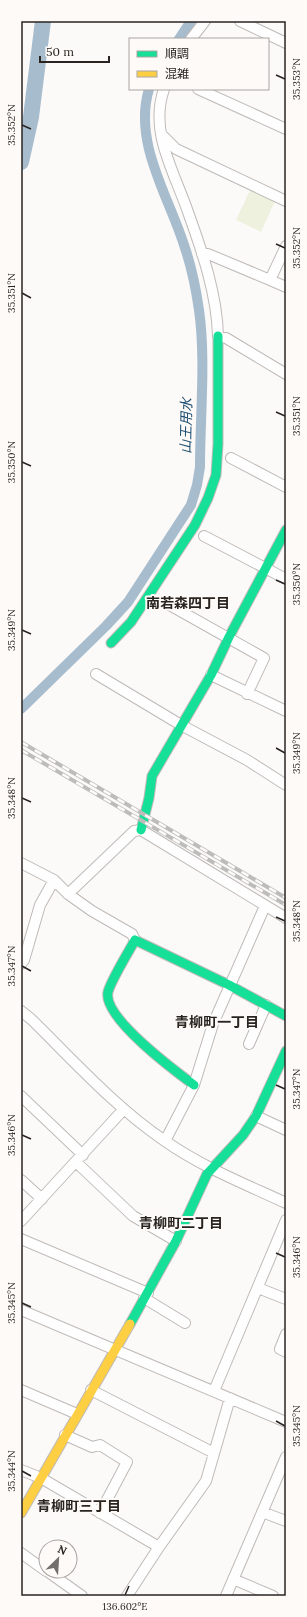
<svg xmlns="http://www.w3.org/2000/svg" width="307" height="1617" font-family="Lora,'Noto Sans JP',serif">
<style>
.green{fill:#eef1de}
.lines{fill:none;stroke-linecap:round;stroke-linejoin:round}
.canal{stroke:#a7bccd;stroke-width:10}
.river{stroke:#a7bccd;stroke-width:16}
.street-casing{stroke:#bebab8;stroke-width:12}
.fast-casing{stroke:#bebab8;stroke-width:11}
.slow-casing{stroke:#bebab8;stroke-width:11}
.street{stroke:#fffefe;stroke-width:10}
.fast{stroke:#16e098;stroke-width:9}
.slow{stroke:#ffcf43;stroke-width:9}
.rail-casing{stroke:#bdbcbc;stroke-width:4}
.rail{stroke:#fdfaf8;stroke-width:2.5;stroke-dasharray:8;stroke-linecap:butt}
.ticks{fill:none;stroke:#2a2420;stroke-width:1.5}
.labels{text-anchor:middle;stroke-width:4;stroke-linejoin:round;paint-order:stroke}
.water-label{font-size:14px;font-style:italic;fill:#1e4e72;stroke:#fdfaf8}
.neighbourhood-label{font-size:14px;font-weight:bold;fill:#2a2420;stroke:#fdfaf8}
.neatline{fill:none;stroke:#2a2420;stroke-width:1.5}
.ticks-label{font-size:10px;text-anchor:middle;fill:#2a2420}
</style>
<rect width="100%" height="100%" fill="#fcfaf9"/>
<path class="green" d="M 251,188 L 276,199 L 261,232 L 236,220 Z"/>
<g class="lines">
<path class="canal" d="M 179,39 L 191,21
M 21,709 L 106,626 L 128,602 L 191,505 L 197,485 L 200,467 C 200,416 206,359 199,310 C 196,289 191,265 184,245 C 168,195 133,142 149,89"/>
<path class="river" d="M 21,162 L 31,117 L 43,21"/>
<defs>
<path id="street" d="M 240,21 L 286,43
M 191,39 L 205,21
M 164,89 C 149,132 174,171 188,212 C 202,251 217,294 218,336 L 226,338 L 286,374
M 198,89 L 286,129
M 162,135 L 176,149 L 286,201
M 286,246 L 270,280 L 286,287
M 202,254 L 208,254 L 270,280
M 231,458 L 286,487
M 204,536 L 286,579
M 166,603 L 264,658 L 247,694
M 96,674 L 181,725 L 247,760 L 286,785
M 211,675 L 286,711
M 21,863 L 54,880 L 68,894 L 92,911 L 132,934 L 135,940
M 68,894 L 134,831 L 141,830 L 286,918
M 21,964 L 24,960 L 40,905 L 54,880
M 21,1011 L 31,1019 C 74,1061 115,1107 165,1141 C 202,1167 245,1184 286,1203
M 249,1044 L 266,1005
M 21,1096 L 83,1155
M 256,1116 L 286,1130
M 165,1141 L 194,1085 L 213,1024 L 265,906
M 76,1162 L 133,1216 L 176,1241
M 21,1180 L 42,1199
M 21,1221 L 123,1110
M 21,1239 L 148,1293
M 258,1288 L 286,1299
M 144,1298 L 185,1323
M 21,1310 L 286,1422
M 286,1334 L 280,1349 L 286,1352
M 21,1390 L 77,1414
M 91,1390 L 214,1453
M 214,1391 L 286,1220
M 65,1435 L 92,1447 L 100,1445 L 127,1462 L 100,1513
M 21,1470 L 41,1478 L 159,1547 L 206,1481 L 230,1398
M 262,1512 L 286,1521
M 21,1553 L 46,1571
M 47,1571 L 82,1596
M 233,1579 L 273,1596
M 127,1596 L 159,1547
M 226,1596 L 286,1457"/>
<path id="fast" d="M 111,643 L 131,622 L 195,525 L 208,498 L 216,475 L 218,444 L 218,336
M 141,830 L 149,798 L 152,776 L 211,675 L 229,637 L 286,530
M 194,1085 C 175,1071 102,1017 108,992 C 111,980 128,953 135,940 L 229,985 L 286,1016
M 130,1324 L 176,1241 L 207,1174 L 243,1135 L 256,1116 L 286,1051"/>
<path id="slow" d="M 21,1513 L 130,1324"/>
</defs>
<use href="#street" class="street-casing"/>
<use href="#fast" class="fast-casing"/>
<use href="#slow" class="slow-casing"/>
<use href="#street" class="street"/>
<use href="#fast" class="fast"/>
<use href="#slow" class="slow"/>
<defs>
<path id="rail" d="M 21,742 L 286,898
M 21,750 L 286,905"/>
</defs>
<use href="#rail" class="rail-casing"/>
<use href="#rail" class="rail"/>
</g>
<path class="ticks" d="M 276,75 L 285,79M 22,125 L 31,129M 276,244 L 285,248M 22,293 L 31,298M 276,412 L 285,416M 22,462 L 31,466M 276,580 L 285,584M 22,630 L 31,634M 276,748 L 285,753M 22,798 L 31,802M 276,917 L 285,921M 22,966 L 31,971M 276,1085 L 285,1089M 22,1135 L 31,1139M 276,1253 L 285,1257M 22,1303 L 31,1307M 276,1421 L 285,1426M 22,1471 L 31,1476M 125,1595 L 129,1586"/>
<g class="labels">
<g class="water-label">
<text transform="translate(186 426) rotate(-89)" y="5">山王用水</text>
</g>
<g class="neighbourhood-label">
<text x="188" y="608">南若森四丁目</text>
<text x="217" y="1027">青柳町一丁目</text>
<text x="181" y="1228">青柳町二丁目</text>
<text x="79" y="1511">青柳町三丁目</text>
</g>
</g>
<rect width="307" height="1617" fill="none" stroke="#fdfaf8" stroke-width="44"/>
<rect x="129" y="38" width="140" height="52" fill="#fdfaf8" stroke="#a9a4a2"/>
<rect x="137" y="51" width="20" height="6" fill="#16e098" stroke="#a9a4a2"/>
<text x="165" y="58" font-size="12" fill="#2a2420">順調</text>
<rect x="137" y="71" width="20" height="6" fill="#ffcf43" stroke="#a9a4a2"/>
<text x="165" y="78" font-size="12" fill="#2a2420">混雑</text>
<g transform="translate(58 1559) rotate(25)"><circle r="19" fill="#fdfaf8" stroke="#a9a4a2"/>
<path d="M0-3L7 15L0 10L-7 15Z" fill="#746f6c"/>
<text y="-6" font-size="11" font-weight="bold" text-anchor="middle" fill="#2a2420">N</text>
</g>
<path d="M40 56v6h69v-6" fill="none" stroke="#2a2420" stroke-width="2"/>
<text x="46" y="56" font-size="12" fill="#2a2420" stroke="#fdfaf8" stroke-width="3" paint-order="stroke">50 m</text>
<rect x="22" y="22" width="263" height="1573" class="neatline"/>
<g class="ticks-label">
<text transform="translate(296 79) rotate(-90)" y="4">35.353°N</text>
<text transform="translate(11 125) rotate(-90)" y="4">35.352°N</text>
<text transform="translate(296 248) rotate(-90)" y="4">35.352°N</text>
<text transform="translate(11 293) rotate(-90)" y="4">35.351°N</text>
<text transform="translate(296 416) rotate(-90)" y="4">35.351°N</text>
<text transform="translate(11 462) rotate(-90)" y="4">35.350°N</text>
<text transform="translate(296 584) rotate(-90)" y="4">35.350°N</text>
<text transform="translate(11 630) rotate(-90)" y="4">35.349°N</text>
<text transform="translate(296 753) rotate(-90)" y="4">35.349°N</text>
<text transform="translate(11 798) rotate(-90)" y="4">35.348°N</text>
<text transform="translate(296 921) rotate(-90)" y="4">35.348°N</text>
<text transform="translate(11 966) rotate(-90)" y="4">35.347°N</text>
<text transform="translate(296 1089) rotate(-90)" y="4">35.347°N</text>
<text transform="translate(11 1135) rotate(-90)" y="4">35.346°N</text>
<text transform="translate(296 1257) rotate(-90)" y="4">35.346°N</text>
<text transform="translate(11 1303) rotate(-90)" y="4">35.345°N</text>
<text transform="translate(296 1426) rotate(-90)" y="4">35.345°N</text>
<text transform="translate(11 1471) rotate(-90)" y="4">35.344°N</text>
<text x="125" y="1610">136.602°E</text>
</g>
</svg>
